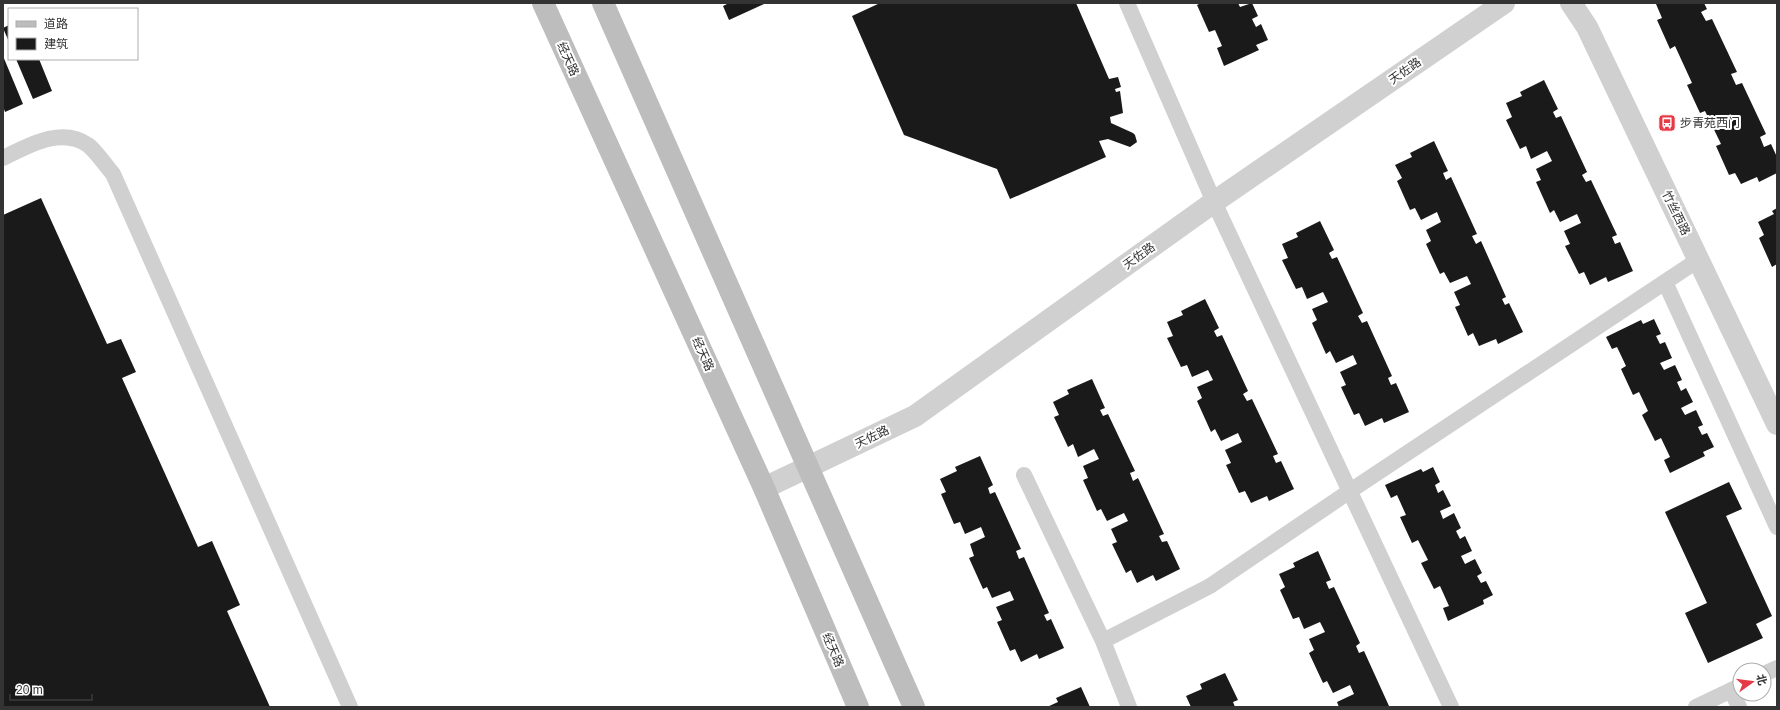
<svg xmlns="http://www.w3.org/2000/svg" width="1780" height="710" font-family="Helvetica,'Noto Sans SC',sans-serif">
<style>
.building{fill:#1a1a1a}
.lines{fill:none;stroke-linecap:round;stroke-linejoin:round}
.service{stroke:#d0d0d0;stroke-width:16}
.minor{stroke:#d0d0d0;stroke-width:22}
.secondary{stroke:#bdbdbd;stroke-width:22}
.labels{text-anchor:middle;stroke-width:4;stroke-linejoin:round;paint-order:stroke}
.street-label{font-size:12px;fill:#333;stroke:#fff}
.poi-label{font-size:12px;fill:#333;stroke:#fff;text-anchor:start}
</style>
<rect width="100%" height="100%" fill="#fff"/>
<path class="building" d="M 729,3 L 763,3 L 764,4 L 729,20 L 723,6 Z
M 880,3 L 1076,3 L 1109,79 L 1118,77 L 1121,87 L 1115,89 L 1116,92 L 1120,91 L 1123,113 L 1110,117 L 1111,123 L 1133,133 L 1135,135 L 1137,142 L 1130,147 L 1108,139 L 1099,141 L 1106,157 L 1010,199 L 997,169 L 904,135 L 852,16 Z
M 1201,3 L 1238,3 L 1240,7 L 1252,3 L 1258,16 L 1252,19 L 1256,27 L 1261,24 L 1268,40 L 1256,45 L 1259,50 L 1224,66 L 1217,48 L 1222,46 L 1215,30 L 1209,32 L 1197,5 Z
M 1659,3 L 1704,3 L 1707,9 L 1701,12 L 1706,21 L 1712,19 L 1737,72 L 1731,74 L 1736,85 L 1742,83 L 1766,134 L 1760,137 L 1764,147 L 1771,144 L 1777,157 L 1777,173 L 1759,182 L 1757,177 L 1741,184 L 1735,173 L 1729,175 L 1716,146 L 1721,144 L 1705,111 L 1700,113 L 1687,85 L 1692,83 L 1675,46 L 1670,49 L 1657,20 L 1662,18 L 1656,4 Z
M 9,25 L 9,42 L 3,28 Z
M 3,56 L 23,104 L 5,112 L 3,106 Z
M 16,59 L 39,59 L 52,91 L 33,99 Z
M 1544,80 L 1558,109 L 1553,112 L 1556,118 L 1561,116 L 1587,172 L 1582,175 L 1586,182 L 1591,180 L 1617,235 L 1612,237 L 1615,244 L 1620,242 L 1633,271 L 1608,282 L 1606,277 L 1590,285 L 1584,272 L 1579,274 L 1565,246 L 1570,244 L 1564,231 L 1581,223 L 1577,214 L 1560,222 L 1554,210 L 1550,213 L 1536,182 L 1541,180 L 1536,169 L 1552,161 L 1547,151 L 1531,159 L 1526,146 L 1520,149 L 1506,120 L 1512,117 L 1506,103 L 1522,96 L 1520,92 Z
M 1434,141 L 1448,171 L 1443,173 L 1446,180 L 1451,177 L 1477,234 L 1472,236 L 1476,244 L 1481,241 L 1506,297 L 1502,299 L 1505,305 L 1509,303 L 1523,332 L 1498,344 L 1496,339 L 1479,346 L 1473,333 L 1468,336 L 1455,307 L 1460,305 L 1454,292 L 1471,284 L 1467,276 L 1450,283 L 1444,272 L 1440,274 L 1426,244 L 1431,241 L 1426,230 L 1441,222 L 1437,212 L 1421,220 L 1415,208 L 1410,210 L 1397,181 L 1402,178 L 1395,165 L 1412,157 L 1410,153 Z
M 41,198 L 107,344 L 121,339 L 136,372 L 122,378 L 198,547 L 212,541 L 240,605 L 227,611 L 270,707 L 3,707 L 3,215 Z
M 1777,208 L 1777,264 L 1772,267 L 1759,238 L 1764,235 L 1758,222 L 1774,214 L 1772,211 Z
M 1320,221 L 1334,250 L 1329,253 L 1332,259 L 1337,257 L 1363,313 L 1358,316 L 1362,323 L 1367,321 L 1392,376 L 1388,378 L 1391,385 L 1396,383 L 1409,412 L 1384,423 L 1382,418 L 1365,426 L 1359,413 L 1354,415 L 1341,387 L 1346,385 L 1340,372 L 1357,364 L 1353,355 L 1336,363 L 1330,351 L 1326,354 L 1312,323 L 1317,320 L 1312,309 L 1328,302 L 1323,292 L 1307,299 L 1302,287 L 1296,289 L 1282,260 L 1288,258 L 1282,244 L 1298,237 L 1296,233 Z
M 1205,299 L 1219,328 L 1214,331 L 1217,337 L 1222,335 L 1248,391 L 1243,394 L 1247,401 L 1252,399 L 1278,454 L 1273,456 L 1276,463 L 1281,461 L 1294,489 L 1269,501 L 1267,496 L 1251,503 L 1245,491 L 1239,493 L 1226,465 L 1231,463 L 1225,450 L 1242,442 L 1238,433 L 1221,441 L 1215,429 L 1211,432 L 1197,401 L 1202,398 L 1197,387 L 1213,380 L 1208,370 L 1192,377 L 1187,365 L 1181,367 L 1167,338 L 1173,336 L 1167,322 L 1183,315 L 1181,311 Z
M 1654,319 L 1661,334 L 1656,336 L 1660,344 L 1665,342 L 1672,358 L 1660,363 L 1664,370 L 1675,365 L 1682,380 L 1677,382 L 1681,391 L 1686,388 L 1693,402 L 1681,408 L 1685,415 L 1696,410 L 1703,425 L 1698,427 L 1702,435 L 1707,433 L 1714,447 L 1703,452 L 1705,456 L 1670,473 L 1664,460 L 1670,457 L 1661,438 L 1655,441 L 1642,415 L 1648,411 L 1639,392 L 1633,395 L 1621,369 L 1626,366 L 1617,347 L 1612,349 L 1606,337 L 1641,320 L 1643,324 Z
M 1092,379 L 1105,408 L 1100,410 L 1103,416 L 1108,414 L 1135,471 L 1130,473 L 1133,481 L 1138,478 L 1164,534 L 1159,536 L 1162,542 L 1167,541 L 1180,569 L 1156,581 L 1153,575 L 1137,583 L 1131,570 L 1126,573 L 1112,544 L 1117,542 L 1111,529 L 1128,521 L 1124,513 L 1107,521 L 1101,509 L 1097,511 L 1083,480 L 1088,478 L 1083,466 L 1099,459 L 1094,449 L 1078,457 L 1073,444 L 1068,447 L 1054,417 L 1059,415 L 1053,402 L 1069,394 L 1067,390 Z
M 980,456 L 993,485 L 988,488 L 990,494 L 995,492 L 1021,549 L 1016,551 L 1019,559 L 1024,557 L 1049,613 L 1044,615 L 1047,621 L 1051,619 L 1064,648 L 1039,659 L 1037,654 L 1021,662 L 1015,649 L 1010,651 L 997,622 L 1002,620 L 996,607 L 1014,600 L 1010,591 L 992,598 L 987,587 L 983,589 L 969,558 L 974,556 L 970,544 L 985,537 L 981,527 L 965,534 L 960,522 L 954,524 L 941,494 L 946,492 L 940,479 L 957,471 L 955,467 Z
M 1433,467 L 1440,482 L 1435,485 L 1438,493 L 1443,490 L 1451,506 L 1440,511 L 1443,519 L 1454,513 L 1461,528 L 1456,531 L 1460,539 L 1465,536 L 1472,551 L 1461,556 L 1465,564 L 1475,559 L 1482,573 L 1477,576 L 1481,583 L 1486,581 L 1493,595 L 1483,600 L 1484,604 L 1448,621 L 1443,608 L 1449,606 L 1440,586 L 1434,589 L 1421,563 L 1428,560 L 1418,540 L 1412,543 L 1400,517 L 1406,515 L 1397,495 L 1391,498 L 1385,485 L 1421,469 L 1423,472 Z
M 1729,482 L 1742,509 L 1726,516 L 1772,616 L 1756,624 L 1763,638 L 1708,663 L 1685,613 L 1707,603 L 1665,512 Z
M 1318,551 L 1331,580 L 1326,582 L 1329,589 L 1334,587 L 1360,643 L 1356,646 L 1359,653 L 1364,651 L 1389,706 L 1339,707 L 1337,702 L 1354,694 L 1350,685 L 1333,693 L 1327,681 L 1323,683 L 1309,653 L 1314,650 L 1309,639 L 1325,632 L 1320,622 L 1304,629 L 1299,617 L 1293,619 L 1280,590 L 1285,587 L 1279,574 L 1295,567 L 1293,563 Z
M 1225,673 L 1238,700 L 1233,702 L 1235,707 L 1191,707 L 1186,696 L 1202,689 L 1200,684 Z
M 1081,687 L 1090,707 L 1047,707 L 1058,702 L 1056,698 Z"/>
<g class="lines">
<path class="service" d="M 1127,3 L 1214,202 L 1451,707
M 3,158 C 28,146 61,126 88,145 C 96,151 106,166 113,174 L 350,707
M 1665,282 L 1698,260
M 1024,475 L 1103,641 L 1129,707
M 1103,641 L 1210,586 L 1350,491 L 1665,282 L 1777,527
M 1764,674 L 1777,668
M 1731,690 L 1739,707
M 1696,707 L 1740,686"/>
<path class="minor" d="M 1571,3 L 1587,27 L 1777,424
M 764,488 L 915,416 L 1214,202 L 1504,3"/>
<path class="secondary" d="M 543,3 L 764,488 L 858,707
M 603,3 L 914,707"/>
</g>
<defs>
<symbol id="bus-square" viewBox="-11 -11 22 22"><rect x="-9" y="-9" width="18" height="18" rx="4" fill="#e63946" stroke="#fff"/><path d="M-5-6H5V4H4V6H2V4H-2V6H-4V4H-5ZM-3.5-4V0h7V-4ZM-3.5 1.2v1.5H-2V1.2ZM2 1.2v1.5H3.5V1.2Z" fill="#fff"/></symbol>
</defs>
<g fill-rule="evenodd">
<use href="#bus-square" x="1657" y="113" width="20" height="20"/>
</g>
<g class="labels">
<g class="street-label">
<text transform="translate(568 59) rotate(66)" y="4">经天路</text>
<text transform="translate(1405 71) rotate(-35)" y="4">天佐路</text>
<text transform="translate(1676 213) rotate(64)" y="4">竹丝西路</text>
<text transform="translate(1139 256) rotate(-36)" y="4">天佐路</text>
<text transform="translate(703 354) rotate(66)" y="4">经天路</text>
<text transform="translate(872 437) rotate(-26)" y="4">天佐路</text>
<text transform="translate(833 650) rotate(67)" y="4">经天路</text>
</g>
<g class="poi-label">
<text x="1680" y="127">步青苑西门</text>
</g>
</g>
<rect width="1780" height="710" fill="none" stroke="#333333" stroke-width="8"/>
<rect x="8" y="8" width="130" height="52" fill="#ffffff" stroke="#adadad"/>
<rect x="16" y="21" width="20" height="6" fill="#bdbdbd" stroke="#adadad"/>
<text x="44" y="28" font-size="12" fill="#333333">道路</text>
<rect x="16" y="38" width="20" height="12" fill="#1a1a1a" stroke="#adadad"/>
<text x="44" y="48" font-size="12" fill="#333333">建筑</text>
<g transform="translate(1752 682) rotate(76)"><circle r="19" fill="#ffffff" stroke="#adadad"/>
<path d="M0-3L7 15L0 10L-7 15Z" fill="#e63946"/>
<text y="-6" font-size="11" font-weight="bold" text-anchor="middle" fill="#333333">北</text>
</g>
<path d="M10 694v6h82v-6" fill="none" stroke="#333333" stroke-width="2"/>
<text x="16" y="694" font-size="12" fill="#333333" stroke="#ffffff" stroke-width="3" paint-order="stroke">20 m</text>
</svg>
